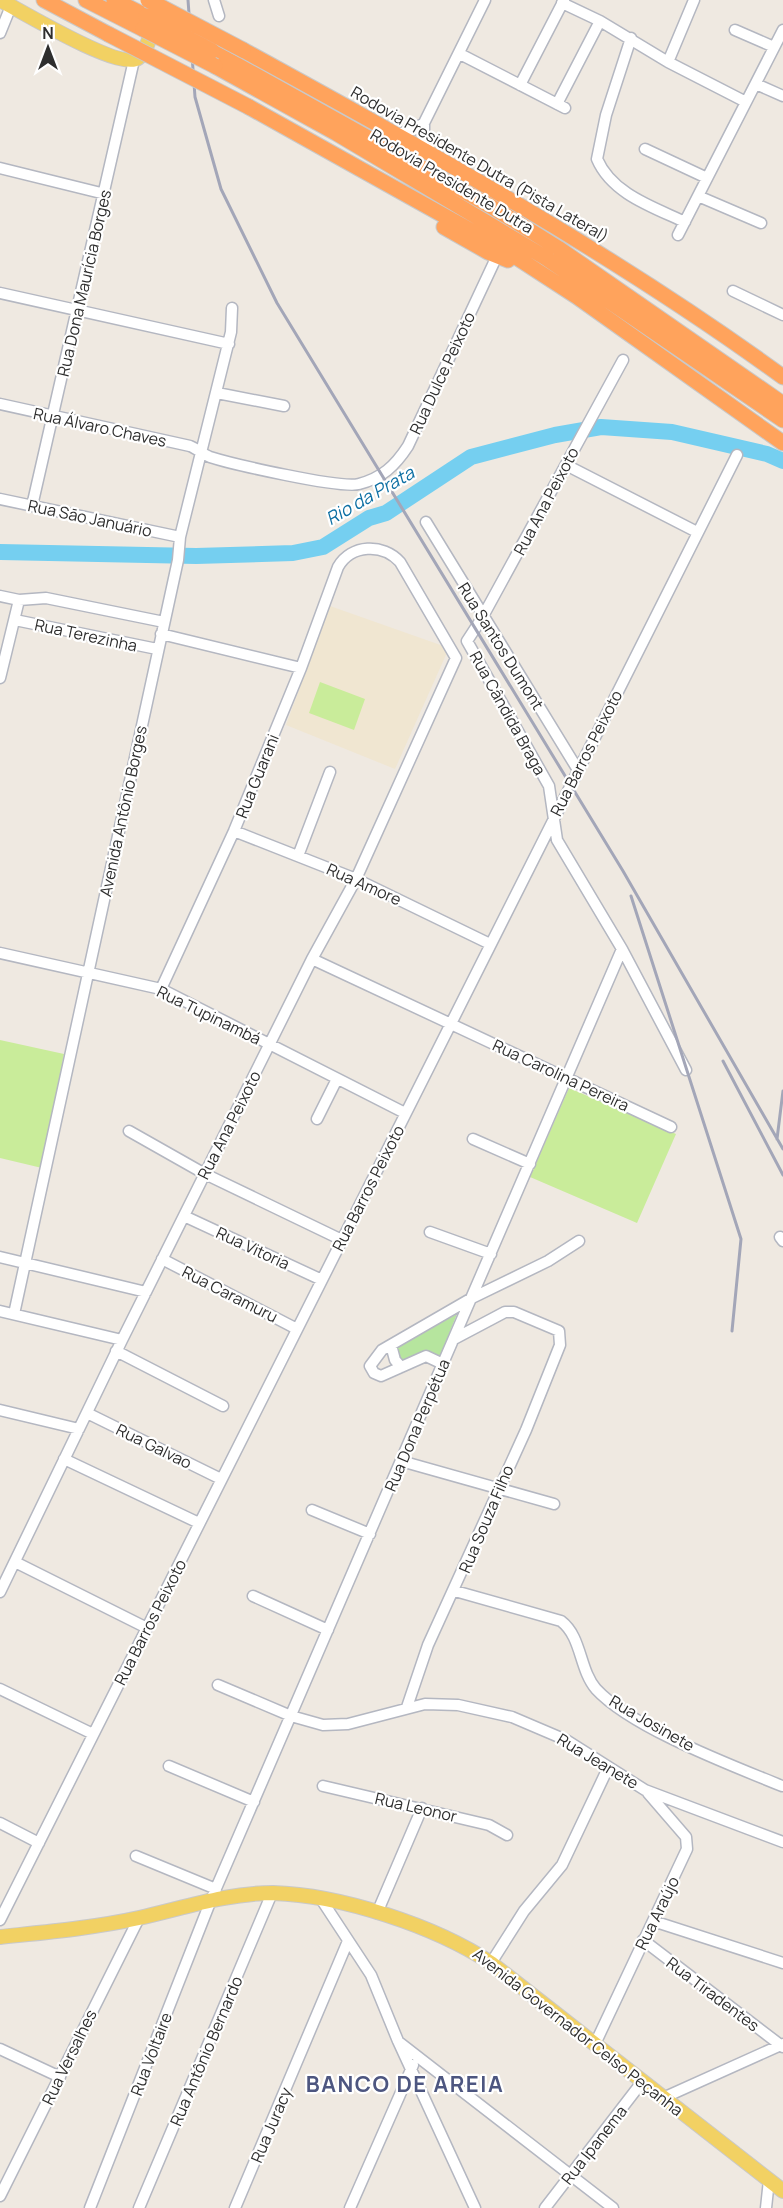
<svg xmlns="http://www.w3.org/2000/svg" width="783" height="2208" font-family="Manrope,sans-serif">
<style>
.education{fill:#f0e6d1}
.park{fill:#b6e59e}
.pitch{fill:#c9ec9a}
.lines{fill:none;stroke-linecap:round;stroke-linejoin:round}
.river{stroke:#75cff0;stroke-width:16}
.minor-casing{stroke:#b4b7c1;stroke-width:13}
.major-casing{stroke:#c9c9c9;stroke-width:16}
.highway-casing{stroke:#c9c9c9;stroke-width:17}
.minor{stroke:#fff;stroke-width:10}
.major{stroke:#f2d163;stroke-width:14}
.highway{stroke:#ffa35c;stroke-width:15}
.rail{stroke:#a3a6b8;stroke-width:3}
.highway-bridge-casing{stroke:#c9c9c9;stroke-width:17;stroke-linecap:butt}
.highway-bridge{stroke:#ffa35c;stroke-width:15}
.labels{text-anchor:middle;stroke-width:4.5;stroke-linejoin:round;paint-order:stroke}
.street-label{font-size:16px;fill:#2e2e2e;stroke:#fff}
.water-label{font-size:18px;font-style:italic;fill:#0d6fa3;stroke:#fff}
.district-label{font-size:22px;font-weight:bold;letter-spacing:1.5px;fill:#4d5680;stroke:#fff}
</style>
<rect width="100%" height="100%" fill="#efe9e1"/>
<path class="education" d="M 330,606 L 449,648 L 395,769 L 286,725 Z"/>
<path class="park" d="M 457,1314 L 439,1359 L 401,1363 L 396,1348 Z"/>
<path class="pitch" d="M 320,682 L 365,699 L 354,730 L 309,713 Z
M 0,1040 L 64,1054 L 42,1168 L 0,1158 Z
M 569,1088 L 676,1134 L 637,1223 L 530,1177 Z"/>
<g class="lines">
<path class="river" d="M 0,552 L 196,556 L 293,553 L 323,547 L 369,518 L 386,513 L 471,457 L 555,435 L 601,427 L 672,432 L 767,454 L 783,461"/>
<defs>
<path id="minor" d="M 214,0 L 219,16
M 694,0 L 668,62 L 746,102
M 562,3 L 600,21 L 668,62
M 735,30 L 774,47
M 0,33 L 11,6
M 631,38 L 606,115 L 597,159 C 612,194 653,207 685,222
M 460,54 L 565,108
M 756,84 L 783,96
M 520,85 L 564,0
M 557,104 L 600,21
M 424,123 L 424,135 L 431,154
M 396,134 L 413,130 L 424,123 L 485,0
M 645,149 L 707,178
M 0,168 L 105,194
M 698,196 L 761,223
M 678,235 L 783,30
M 733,291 L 783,315
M 0,293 L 229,344
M 623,360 L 482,618 L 467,641 L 549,786 L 557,840 L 622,949 L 686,1070
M 217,393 L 284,406
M 0,404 L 190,446 C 197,449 203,454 210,457 C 232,464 341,489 359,484 C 382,478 395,466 408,446 L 497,256
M 566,465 L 697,532
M 0,499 L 180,537
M 32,506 L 134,60
M 426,522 L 578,770
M 0,596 L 19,600 L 46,598 L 164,622
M 15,620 L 157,649
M 161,634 L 301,668
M 0,678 L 19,600
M 234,831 L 356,879 L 490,944
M 298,856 L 330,772
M 0,953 L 161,989 L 405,1113
M 312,959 L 671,1127
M 317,1119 L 337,1079
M 129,1131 L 205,1174 L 342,1240
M 473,1139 L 530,1164
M 184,1216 L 322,1280
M 430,1232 L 491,1254
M 780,1237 L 783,1241
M 0,1257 L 146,1292
M 162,1259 L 297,1329
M 0,1311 L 122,1340
M 14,1314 L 178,560 L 180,537 L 231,332 L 232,308
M 391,1345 L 395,1360 L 401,1367
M 116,1351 L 223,1406
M 443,1364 L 426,1356 L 381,1376 L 374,1373 L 370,1366 L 382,1350 L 472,1298 L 548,1261 L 579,1241
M 0,1410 L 79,1429
M 87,1413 L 221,1479
M 64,1459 L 199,1523
M 401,1461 L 554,1504
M 312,1510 L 370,1534
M 15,1562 L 147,1628
M 455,1591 L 561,1621 C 582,1637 579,1669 596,1689 C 632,1728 731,1765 782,1786
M 0,1592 L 122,1340 L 312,959 L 356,879 L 456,658 L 400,562 C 383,543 351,544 338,567 L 301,668 L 234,831 L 161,989
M 253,1596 L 328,1630
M 218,1685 L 291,1716 L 323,1725 L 348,1724 L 425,1704 L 458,1705 L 512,1717 L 566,1740 L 645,1790 L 783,1842
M 0,1689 L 93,1734
M 407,1707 L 428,1645 L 526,1430 L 560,1345 L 559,1331 L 514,1312 L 505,1312 L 454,1339
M 169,1766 L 254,1802
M 323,1786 L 489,1825 L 507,1835
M 0,1823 L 39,1843
M 136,1856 L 216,1889
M 321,1899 L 371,1975 L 398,2041 L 475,2208
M 377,1913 L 422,1808
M 0,1920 L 737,455
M 653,1921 L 783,1963
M 643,1940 L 783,2047
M 491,1963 L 524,1911 L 562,1865 L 608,1768
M 400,2043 L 613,2208
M 595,2044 L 687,1849 L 686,1837 L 648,1793
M 0,2049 L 60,2077
M 663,2098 L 783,2044
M 0,2196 L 139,1918
M 90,2208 L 211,1900 L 622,949
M 139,2208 L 272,1893
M 235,2208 L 348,1941
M 350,2208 L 413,2065
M 545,2208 L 642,2082
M 766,2208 L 769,2180"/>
<path id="major" d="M 0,0 C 21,11 120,71 138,58 C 147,52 150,35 154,25
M 0,1937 C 47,1932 93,1928 139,1918 C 184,1908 227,1893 273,1893 C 341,1895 435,1926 491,1963 L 783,2191"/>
<path id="highway" d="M 44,0 L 108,34
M 86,0 L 143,29
M 114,0 L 146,16
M 243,50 C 428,151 613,253 783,377
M 212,51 L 492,207 L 558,248 L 783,404
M 215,66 L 336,133 L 546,258 L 783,420
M 249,107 L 502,248 L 576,296 L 783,443
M 444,227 L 488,252 L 508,260"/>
</defs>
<use href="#minor" class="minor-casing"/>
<use href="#major" class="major-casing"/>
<use href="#highway" class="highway-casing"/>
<use href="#minor" class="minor"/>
<use href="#major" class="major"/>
<use href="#highway" class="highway"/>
<path class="rail" d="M 188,0 L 195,97 L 221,189 L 277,303 L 623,871 L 783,1149
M 631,896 L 741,1239 L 732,1331
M 723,1061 L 783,1175
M 777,1139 L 783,1091"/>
<defs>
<path id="highway-bridge" d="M 148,0 L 243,50
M 146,16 L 212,51
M 143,29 L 215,66
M 108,34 L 249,107"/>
</defs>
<use href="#highway-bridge" class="highway-bridge-casing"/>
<use href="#highway-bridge" class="highway-bridge"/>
</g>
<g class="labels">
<g class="street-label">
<text transform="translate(480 164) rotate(30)" y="6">Rodovia Presidente Dutra (Pista Lateral)</text>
<text transform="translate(452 181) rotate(31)" y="6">Rodovia Presidente Dutra</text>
<text transform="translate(84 283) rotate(-77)" y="6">Rua Dona Maurícia Borges</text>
<text transform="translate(442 373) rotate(-65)" y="6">Rua Dulce Peixoto</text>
<text transform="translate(100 427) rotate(12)" y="6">Rua Álvaro Chaves</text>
<text transform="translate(546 501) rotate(-62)" y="6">Rua Ana Peixoto</text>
<text transform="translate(90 518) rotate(12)" y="6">Rua Sāo Januário</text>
<text transform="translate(86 635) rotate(12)" y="6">Rua Terezinha</text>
<text transform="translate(501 646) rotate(58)" y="6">Rua Santos Dumont</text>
<text transform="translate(508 713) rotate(61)" y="6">Rua Cândida Braga</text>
<text transform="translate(586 753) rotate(-63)" y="6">Rua Barros Peixoto</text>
<text transform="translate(257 776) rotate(-68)" y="6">Rua Guarani</text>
<text transform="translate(123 811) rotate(-78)" y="6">Avenida Antônio Borges</text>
<text transform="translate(364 884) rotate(24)" y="6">Rua Amore</text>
<text transform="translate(209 1015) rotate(26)" y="6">Rua Tupinambá</text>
<text transform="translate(561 1075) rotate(25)" y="6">Rua Carolina Pereira</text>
<text transform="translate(229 1125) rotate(-63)" y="6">Rua Ana Peixoto</text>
<text transform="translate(368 1188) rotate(-63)" y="6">Rua Barros Peixoto</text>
<text transform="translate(253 1248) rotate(25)" y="6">Rua Vitoria</text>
<text transform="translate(230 1294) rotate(27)" y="6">Rua Caramuru</text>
<text transform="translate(417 1425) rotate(-67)" y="6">Rua Dona Perpétua</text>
<text transform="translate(154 1446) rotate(26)" y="6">Rua Galvao</text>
<text transform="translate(486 1519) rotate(-67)" y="6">Rua Souza Filho</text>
<text transform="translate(150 1622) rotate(-63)" y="6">Rua Barros Peixoto</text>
<text transform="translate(652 1723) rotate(30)" y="6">Rua Josinete</text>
<text transform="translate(598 1761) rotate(31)" y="6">Rua Jeanete</text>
<text transform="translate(416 1807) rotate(13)" y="6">Rua Leonor</text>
<text transform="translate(657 1913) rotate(-64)" y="6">Rua Araújo</text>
<text transform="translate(713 1994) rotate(37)" y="6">Rua Tiradentes</text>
<text transform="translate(578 2032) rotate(38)" y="6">Avenida Governador Celso Peçanha</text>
<text transform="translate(206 2051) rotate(-67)" y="6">Rua Antônio Bernardo</text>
<text transform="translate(151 2054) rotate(-69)" y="6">Rua Voltaire</text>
<text transform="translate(69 2057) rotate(-64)" y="6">Rua Versalhes</text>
<text transform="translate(271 2125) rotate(-67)" y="6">Rua Juracy</text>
<text transform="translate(594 2145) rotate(-52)" y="6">Rua Ipanema</text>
</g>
<g class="water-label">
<text transform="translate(370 496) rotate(-30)" y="6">Rio da Prata</text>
</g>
<g class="district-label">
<text x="405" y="2092">BANCO DE AREIA</text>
</g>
</g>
<g transform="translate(48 48)" stroke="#ffffff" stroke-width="4.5" paint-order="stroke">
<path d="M0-4.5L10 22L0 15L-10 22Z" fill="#2e2e2e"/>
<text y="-9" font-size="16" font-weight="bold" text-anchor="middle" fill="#2e2e2e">N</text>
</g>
</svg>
